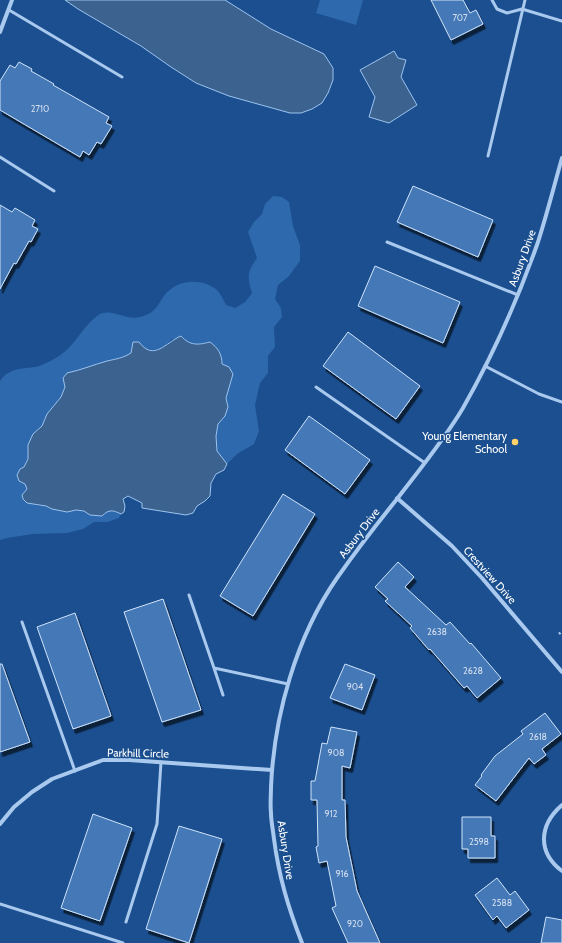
<svg xmlns="http://www.w3.org/2000/svg" width="562" height="943" font-family="Cabin,sans-serif">
<style>
.green{fill:#2e69ad}
.water{fill:#3c6290;stroke:#9cc4f0}
.building{fill:#4478b7;stroke:#cfe3fa;filter:url(#shadow)}
.lines{fill:none;stroke-linecap:round;stroke-linejoin:round}
.path{stroke:#a9c9ee;stroke-width:2.5;stroke-dasharray:2 3;stroke-linecap:butt}
.lane{stroke:#a9c9ee;stroke-width:3}
.street{stroke:#a9c9ee;stroke-width:4}
.poi-dot{fill:#ffd166;stroke:#1b4f8f;stroke-width:1.5}
.labels{text-anchor:middle;stroke-width:3;stroke-linejoin:round;paint-order:stroke}
.number-label{font-size:9px;fill:#d0dded}
.street-label{font-size:11px;fill:#fff;stroke:#1b4f8f}
.poi-label{font-size:11px;fill:#fff;stroke:#1b4f8f;text-anchor:end}
</style>
<defs>
<filter id="shadow"><feDropShadow dx="2.5" dy="4.5" stdDeviation="0" flood-color="#0009"/></filter>
</defs>
<rect width="100%" height="100%" fill="#1b4f8f"/>
<path class="green" d="M 320,0 L 363,0 L 356,25 L 316,13 Z
M 273,196 L 282,197 L 289,202 L 293,226 L 300,245 L 300,261 L 289,276 L 278,285 L 275,299 L 281,308 L 282,317 L 274,327 L 275,347 L 268,356 L 268,373 L 260,383 L 255,405 L 259,431 L 254,444 L 237,454 L 227,464 L 217,451 L 216,436 L 218,424 L 225,416 L 228,407 L 222,364 L 210,342 L 193,345 L 185,341 L 172,339 C 157,355 152,349 133,347 L 131,354 L 121,359 L 107,361 L 89,368 L 67,373 L 65,387 L 61,397 L 47,414 L 42,426 L 33,434 L 28,445 L 28,459 L 24,467 L 25,484 L 35,505 L 46,506 L 52,509 L 67,512 L 76,510 L 84,511 L 90,515 L 102,516 C 109,509 113,510 121,514 L 119,518 L 108,522 L 94,522 L 83,529 L 67,533 L 33,534 L 7,538 L 0,540 L 0,381 C 9,368 20,369 35,367 C 41,366 48,362 54,359 C 74,349 81,328 97,316 C 109,306 125,321 140,317 C 161,312 157,299 171,289 C 184,279 205,279 218,291 C 221,295 224,301 226,305 L 235,308 L 245,302 L 252,293 C 247,276 247,272 257,258 L 248,232 L 254,222 L 262,214 L 265,204 Z"/>
<path class="water" d="M 65,0 L 225,0 L 271,29 L 324,54 L 333,68 L 333,80 L 328,93 L 322,103 L 312,109 L 301,113 L 290,113 L 229,96 L 196,83 L 171,67 L 141,46 L 78,9 Z
M 394,51 L 398,58 L 406,60 L 401,77 L 417,105 L 389,123 L 369,117 L 375,97 L 360,70 Z
M 181,336 C 190,346 198,345 210,342 C 218,348 222,354 222,364 L 229,367 L 233,374 L 226,398 L 228,407 L 225,416 L 218,424 L 216,436 L 217,451 L 227,464 L 224,470 L 216,474 L 211,483 L 210,496 L 205,501 L 197,506 L 193,513 L 186,515 L 142,508 L 142,503 L 128,496 L 123,499 L 125,506 L 124,512 L 121,514 C 113,510 109,509 102,516 L 90,515 L 84,511 L 76,510 L 67,512 L 52,509 L 46,506 L 27,503 L 23,499 L 22,495 L 27,489 L 25,484 L 19,481 L 17,475 L 20,469 L 24,467 L 28,459 L 28,445 L 33,434 L 42,426 L 47,414 L 61,397 L 65,387 L 63,378 L 67,373 C 81,370 93,365 107,361 C 116,359 123,358 131,353 L 133,342 L 139,342 C 154,362 166,342 181,336 Z"/>
<path class="building" d="M 431,0 L 463,0 L 470,13 L 476,10 L 483,24 L 451,40 Z
M 19,62 L 32,69 L 31,71 L 54,84 L 53,85 L 109,117 L 106,123 L 112,126 L 101,144 L 97,142 L 89,155 L 83,151 L 80,157 L 0,110 L 0,81 L 10,65 L 15,68 Z
M 413,186 L 493,220 L 478,257 L 397,222 Z
M 0,205 L 12,212 L 15,208 L 35,220 L 32,226 L 38,229 L 31,242 L 29,241 L 16,264 L 14,263 L 0,289 Z
M 375,266 L 460,302 L 443,343 L 358,306 Z
M 348,332 L 420,386 L 396,419 L 323,366 Z
M 309,416 L 370,460 L 345,494 L 285,450 Z
M 283,494 L 315,514 L 253,616 L 220,596 Z
M 398,562 L 414,577 L 405,587 L 446,625 L 450,622 L 470,644 L 471,643 L 501,678 L 477,698 L 467,686 L 464,688 L 430,649 L 429,650 L 410,628 L 412,626 L 385,601 L 388,599 L 375,587 Z
M 163,599 L 201,710 L 162,722 L 124,612 Z
M 75,613 L 111,716 L 73,729 L 37,627 Z
M 0,664 L 2,664 L 30,742 L 0,752 Z
M 345,664 L 375,675 L 362,710 L 330,698 Z
M 545,713 L 561,734 L 542,749 L 546,755 L 534,764 L 529,758 L 496,801 L 475,785 L 482,776 L 481,775 L 495,756 L 523,734 L 521,731 Z
M 331,727 L 357,732 L 350,768 L 342,766 L 342,800 L 345,800 L 346,837 L 357,891 L 380,943 L 348,943 L 332,908 L 336,906 L 327,861 L 319,863 L 316,847 L 318,846 L 317,800 L 311,800 L 311,781 L 315,781 L 322,743 L 327,744 Z
M 93,814 L 132,828 L 100,921 L 61,908 Z
M 462,817 L 491,817 L 491,836 L 495,836 L 495,858 L 468,858 L 468,849 L 462,849 Z
M 179,826 L 222,839 L 189,943 L 146,929 Z
M 497,878 L 510,895 L 515,891 L 529,910 L 506,928 L 497,916 L 493,920 L 475,895 Z
M 546,917 L 562,920 L 562,943 L 541,943 Z"/>
<g class="lines">
<path class="path" d="M 559,634 L 562,631"/>
<path class="lane" d="M 492,0 L 497,9 L 507,13 L 522,9 L 562,21
M 9,10 L 122,77
M 488,156 L 525,0
M 0,157 L 54,191
M 387,242 L 518,295
M 485,366 L 539,394 L 562,402
M 316,387 L 425,463
M 189,595 L 214,668 L 288,684
M 22,622 L 75,771
M 214,668 L 223,695
M 0,904 L 123,943
M 126,922 L 157,824 L 161,762"/>
<path class="street" d="M 0,32 L 12,0
M 397,498 L 452,546 L 482,578 L 562,672
M 562,805 C 539,825 537,852 562,871
M 0,824 L 14,807 L 32,792 L 52,779 L 103,760 L 129,760 L 272,770
M 302,943 C 288,907 279,877 274,839 C 273,830 271,821 271,813 C 270,804 271,795 271,787 C 274,716 296,637 337,578 C 356,551 376,525 397,499 C 420,469 444,440 463,408 C 493,355 518,299 538,242 C 547,214 554,186 562,158"/>
</g>
<circle class="poi-dot" cx="515" cy="442" r="4"/>
<g class="labels">
<g class="number-label">
<text x="460" y="21">707</text>
<text x="40" y="112">2710</text>
<text x="437" y="635">2638</text>
<text x="473" y="674">2628</text>
<text x="355" y="690">904</text>
<text x="538" y="740">2618</text>
<text x="336" y="756">908</text>
<text x="331" y="817">912</text>
<text x="479" y="845">2598</text>
<text x="342" y="877">916</text>
<text x="502" y="906">2588</text>
<text x="355" y="927">920</text>
</g>
<g class="street-label">
<text transform="translate(522 258) rotate(-70)" y="4">Asbury Drive</text>
<text transform="translate(359 533) rotate(-53)" y="4">Asbury Drive</text>
<text transform="translate(490 575) rotate(48)" y="4">Crestview Drive</text>
<text transform="translate(138 753) rotate(1)" y="4">Parkhill Circle</text>
<text transform="translate(286 850) rotate(81)" y="4">Asbury Drive</text>
</g>
<g class="poi-label">
<text x="507" y="440">Young Elementary<tspan x="507" dy="13">School</tspan></text>
</g>
</g>
</svg>
